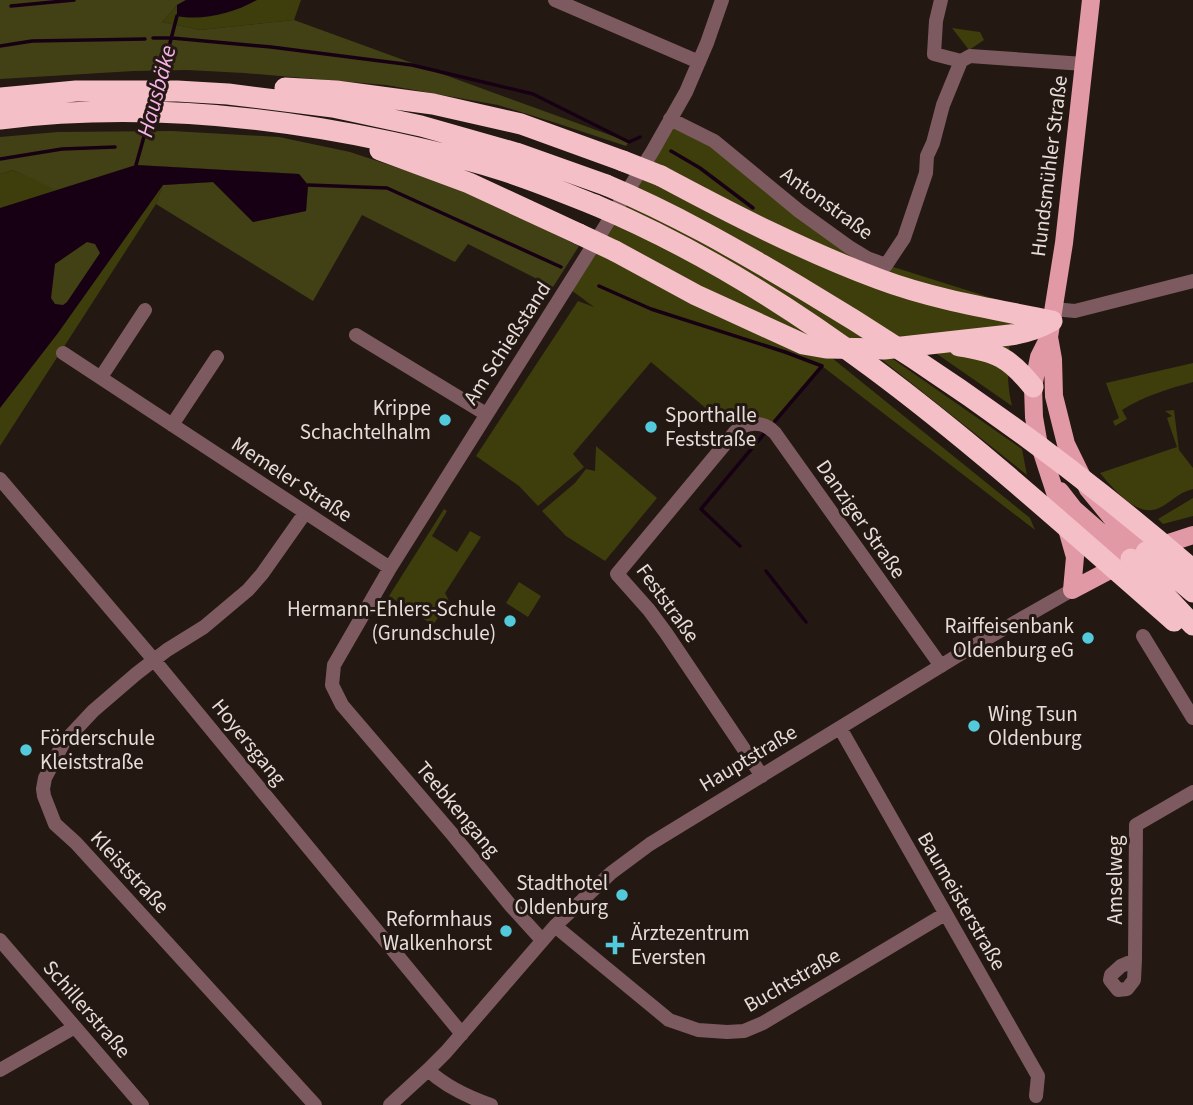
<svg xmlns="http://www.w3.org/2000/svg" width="1193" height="1105" font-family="'Source Sans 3',sans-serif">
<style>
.green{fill:#3e3d0c}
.forest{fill:#424115}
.water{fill:#170014;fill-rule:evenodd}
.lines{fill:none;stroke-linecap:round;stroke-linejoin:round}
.stream{stroke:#170014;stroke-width:3.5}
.minor{stroke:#7d5a60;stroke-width:14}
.major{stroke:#e299a6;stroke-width:18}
.highway{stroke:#f4bfc7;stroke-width:21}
.highway-bridge{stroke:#f4bfc7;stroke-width:21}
.poi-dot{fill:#53cadc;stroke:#241813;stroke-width:2.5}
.labels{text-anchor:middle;stroke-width:6;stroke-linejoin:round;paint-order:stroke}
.street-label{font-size:21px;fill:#e6ddd9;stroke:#241813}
.poi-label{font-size:21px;fill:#e6ddd9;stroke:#241813;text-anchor:end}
.water-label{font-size:23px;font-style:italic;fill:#f8b3ea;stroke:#241813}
</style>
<rect width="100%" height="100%" fill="#241813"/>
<path class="green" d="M 186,0 L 301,0 L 294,20 L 200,30 L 162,22 L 177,5 Z
M 952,28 L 980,32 L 984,40 L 969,50 Z
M 670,119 L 714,141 L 779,195 L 887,265 L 1014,305 L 1016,302 C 1011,339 1003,370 1012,406 L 937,354 L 890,357 L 1022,449 L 1027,475 L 881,359 L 832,358 L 1030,518 L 1035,530 L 822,366 L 769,426 L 742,425 L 715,416 L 651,362 L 573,454 L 584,467 L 538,506 L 519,486 L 476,456 L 578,301 L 594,307 L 567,287 Z
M 136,165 L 299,174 L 308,185 L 306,211 L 253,222 L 213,182 L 163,185 L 156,204 L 0,446 L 0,174 L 13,170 L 56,189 Z
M 1193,363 L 1193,382 C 1168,389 1144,396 1122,410 L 1127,419 L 1115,426 L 1113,421 L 1119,418 L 1106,383 Z
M 1174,410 L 1179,450 L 1193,468 L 1193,489 C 1177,493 1172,502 1159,508 C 1137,519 1112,487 1100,473 L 1177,447 L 1167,418 L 1172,416 L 1165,411 Z
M 596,446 L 657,498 L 605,561 L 566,536 L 542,511 L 575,483 L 586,469 L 595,471 Z
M 1193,498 L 1193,516 L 1163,524 L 1158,519 Z
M 444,509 L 447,511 L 432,536 L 457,552 L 470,531 L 481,537 L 445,593 L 449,601 L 433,625 L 389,596 Z
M 519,582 L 541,596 L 528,617 L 506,603 Z"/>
<path class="forest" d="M 0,0 L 186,0 L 177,5 L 162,22 L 200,30 L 294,20 L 629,142 L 626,146 L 553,122 L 498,105 L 386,85 L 244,73 L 187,70 L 134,71 L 0,79 Z
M 172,131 L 279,137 L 350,152 L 447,184 L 503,209 L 579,246 L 553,287 L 468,244 L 455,262 L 362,215 L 313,301 L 156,204 L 163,185 L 213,182 L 253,222 L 306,211 L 308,185 L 299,174 L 136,165 L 56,190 L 13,170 L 0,174 L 0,137 L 58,132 Z
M 87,242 L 95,244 L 100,253 L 67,302 L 63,305 L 55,304 L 51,298 L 55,264 Z"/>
<path class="water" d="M 186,0 L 257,0 C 234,13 203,21 177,16 L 177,5 Z
M 136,165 L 299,174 L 308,185 L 306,211 L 253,222 L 213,182 L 163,185 L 58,333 L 0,408 L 0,208 ZM 87,242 L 95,244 L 100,253 L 67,302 L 63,305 L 55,304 L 51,298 L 55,264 Z"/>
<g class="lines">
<path class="stream" d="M 11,6 L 74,0
M 153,38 L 172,38 L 271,47 L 412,65 L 533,94 L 629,142 L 640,137
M 0,46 L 32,41 L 145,39
M 159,85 L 177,16
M 671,151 L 700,168 L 753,208
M 0,159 L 62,149 L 115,147
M 136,165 L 149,119
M 308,185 L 387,188 L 561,267
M 599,286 L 651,309 L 785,352 L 822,366 L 775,421
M 740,546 L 701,509 L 764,434
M 766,571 L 806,622"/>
<path class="minor" d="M 555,0 L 699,62
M 961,61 L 970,56 L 1084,64
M 670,119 L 714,141 L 799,211 L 849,247 L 867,258 L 886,265 L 904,238 L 926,173 L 927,156 L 933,143 L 943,105 L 961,61 L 934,54 L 936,21 L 941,0
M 1053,309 L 1075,311 L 1193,281
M 356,335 L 486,414
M 63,353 L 390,568
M 101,377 L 145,310
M 172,425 L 217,357
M 0,479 L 154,660 L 462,1034
M 305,513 L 262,574 L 248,590 L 204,627 L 167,650 L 136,674 L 93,711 L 64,742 L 45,778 L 43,789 L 44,796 L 55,824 L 76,843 L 315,1105
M 1143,636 L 1193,718
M 840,728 L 1038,1076 L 1036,1096
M 762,776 L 666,633 L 649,610 L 617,574 L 735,432 C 747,421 764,421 775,433 L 941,666
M 555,926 L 669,1020 L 698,1030 L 727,1032 L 744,1031 L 763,1023 L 945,914
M 0,940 L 142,1105
M 542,940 L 511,906 L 453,835 L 342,705 L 332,685 L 334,665 L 390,568 L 652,152 L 686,92 L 707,43 L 722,0
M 1135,960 L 1121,966 L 1111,975 L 1110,980 L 1118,990 L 1127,989 L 1134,980 L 1135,960 L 1136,825 L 1193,792
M 0,1070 L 75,1027
M 428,1070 C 446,1087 468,1097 491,1105
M 390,1105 L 428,1070 L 446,1052 L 555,926 L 611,873 L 650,844 L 970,648 L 1072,590"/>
<path class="major" d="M 1091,0 L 1064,243 L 1049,337 L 1053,359 L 1054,396 L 1066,444 L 1088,489 L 1115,522 L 1146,552
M 1049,337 L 1039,357 L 1033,387 L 1034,417 L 1038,440 L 1067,529 L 1075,557 L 1072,590
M 1060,491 L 1074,509 L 1131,559
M 1153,548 L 1193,535
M 1072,590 L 1125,562"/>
<path class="highway" d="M 285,88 L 336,91 L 433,104 L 521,124 L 623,161
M 0,98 L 76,91 L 177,91 L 228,94 L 333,107 L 421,126 L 516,153 L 606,185
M 0,119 C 129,103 259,114 386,141 C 422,149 460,157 495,168 C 529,178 562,192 595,205
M 380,150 L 469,183 L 579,234
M 661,176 C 732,214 804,251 879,279 C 935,300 994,309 1052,321
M 615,251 L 696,295 L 803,344 L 826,348 L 884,349 L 1010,335 C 1026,333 1038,329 1052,321
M 959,346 C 997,352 1009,357 1033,387
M 1146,552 L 1193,592
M 1131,559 L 1193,625"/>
<path class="highway-bridge" d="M 623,161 L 661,176
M 606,185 C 673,213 736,249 798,286 C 938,369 1071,464 1193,570
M 595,205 C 819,299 994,464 1174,621
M 579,234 L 615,251"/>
</g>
<g class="poi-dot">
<circle cx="445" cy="420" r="7"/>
<circle cx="651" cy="427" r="7"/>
<circle cx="510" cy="621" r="7"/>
<circle cx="1088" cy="638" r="7"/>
<circle cx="974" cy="726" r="7"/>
<circle cx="26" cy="750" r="7"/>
<circle cx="622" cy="895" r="7"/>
<circle cx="506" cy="931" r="7"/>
<path d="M611.5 934.5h7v7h7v7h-7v7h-7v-7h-7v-7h7z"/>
</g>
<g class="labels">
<g class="street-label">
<text transform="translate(1049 166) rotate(-83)" y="7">Hundsmühler Straße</text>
<text transform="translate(827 203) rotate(36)" y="7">Antonstraße</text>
<text transform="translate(507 343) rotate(-57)" y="7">Am Schießstand</text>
<text transform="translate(292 479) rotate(33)" y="7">Memeler Straße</text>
<text transform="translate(861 519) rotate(55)" y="7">Danziger Straße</text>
<text transform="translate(668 603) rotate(54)" y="7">Feststraße</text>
<text transform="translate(249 742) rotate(51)" y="7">Hoyersgang</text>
<text transform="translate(748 758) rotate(-31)" y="7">Hauptstraße</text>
<text transform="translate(458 809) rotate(50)" y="7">Teebkengang</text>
<text transform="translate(130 872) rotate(47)" y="7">Kleiststraße</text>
<text transform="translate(1115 880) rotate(-90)" y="7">Amselweg</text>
<text transform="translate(962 901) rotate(60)" y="7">Baumeisterstraße</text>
<text transform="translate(792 980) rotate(-30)" y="7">Buchtstraße</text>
<text transform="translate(87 1009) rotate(49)" y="7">Schillerstraße</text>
</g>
<g class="poi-label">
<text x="431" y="415">Krippe<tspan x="431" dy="24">Schachtelhalm</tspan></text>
<text x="665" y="422" text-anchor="start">Sporthalle<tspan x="665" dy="24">Feststraße</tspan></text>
<text x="496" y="616">Hermann-Ehlers-Schule<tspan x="496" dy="24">(Grundschule)</tspan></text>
<text x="1074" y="633">Raiffeisenbank<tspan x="1074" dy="24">Oldenburg eG</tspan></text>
<text x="988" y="721" text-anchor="start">Wing Tsun<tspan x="988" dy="24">Oldenburg</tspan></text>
<text x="40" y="745" text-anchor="start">Förderschule<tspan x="40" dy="24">Kleiststraße</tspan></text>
<text x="608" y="890">Stadthotel<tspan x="608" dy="24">Oldenburg</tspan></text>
<text x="492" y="926">Reformhaus<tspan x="492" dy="24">Walkenhorst</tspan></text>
<text x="631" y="940" text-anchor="start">Ärztezentrum<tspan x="631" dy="24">Eversten</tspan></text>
</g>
<g class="water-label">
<text transform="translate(156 91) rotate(-75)" y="8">Hausbäke</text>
</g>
</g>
</svg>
